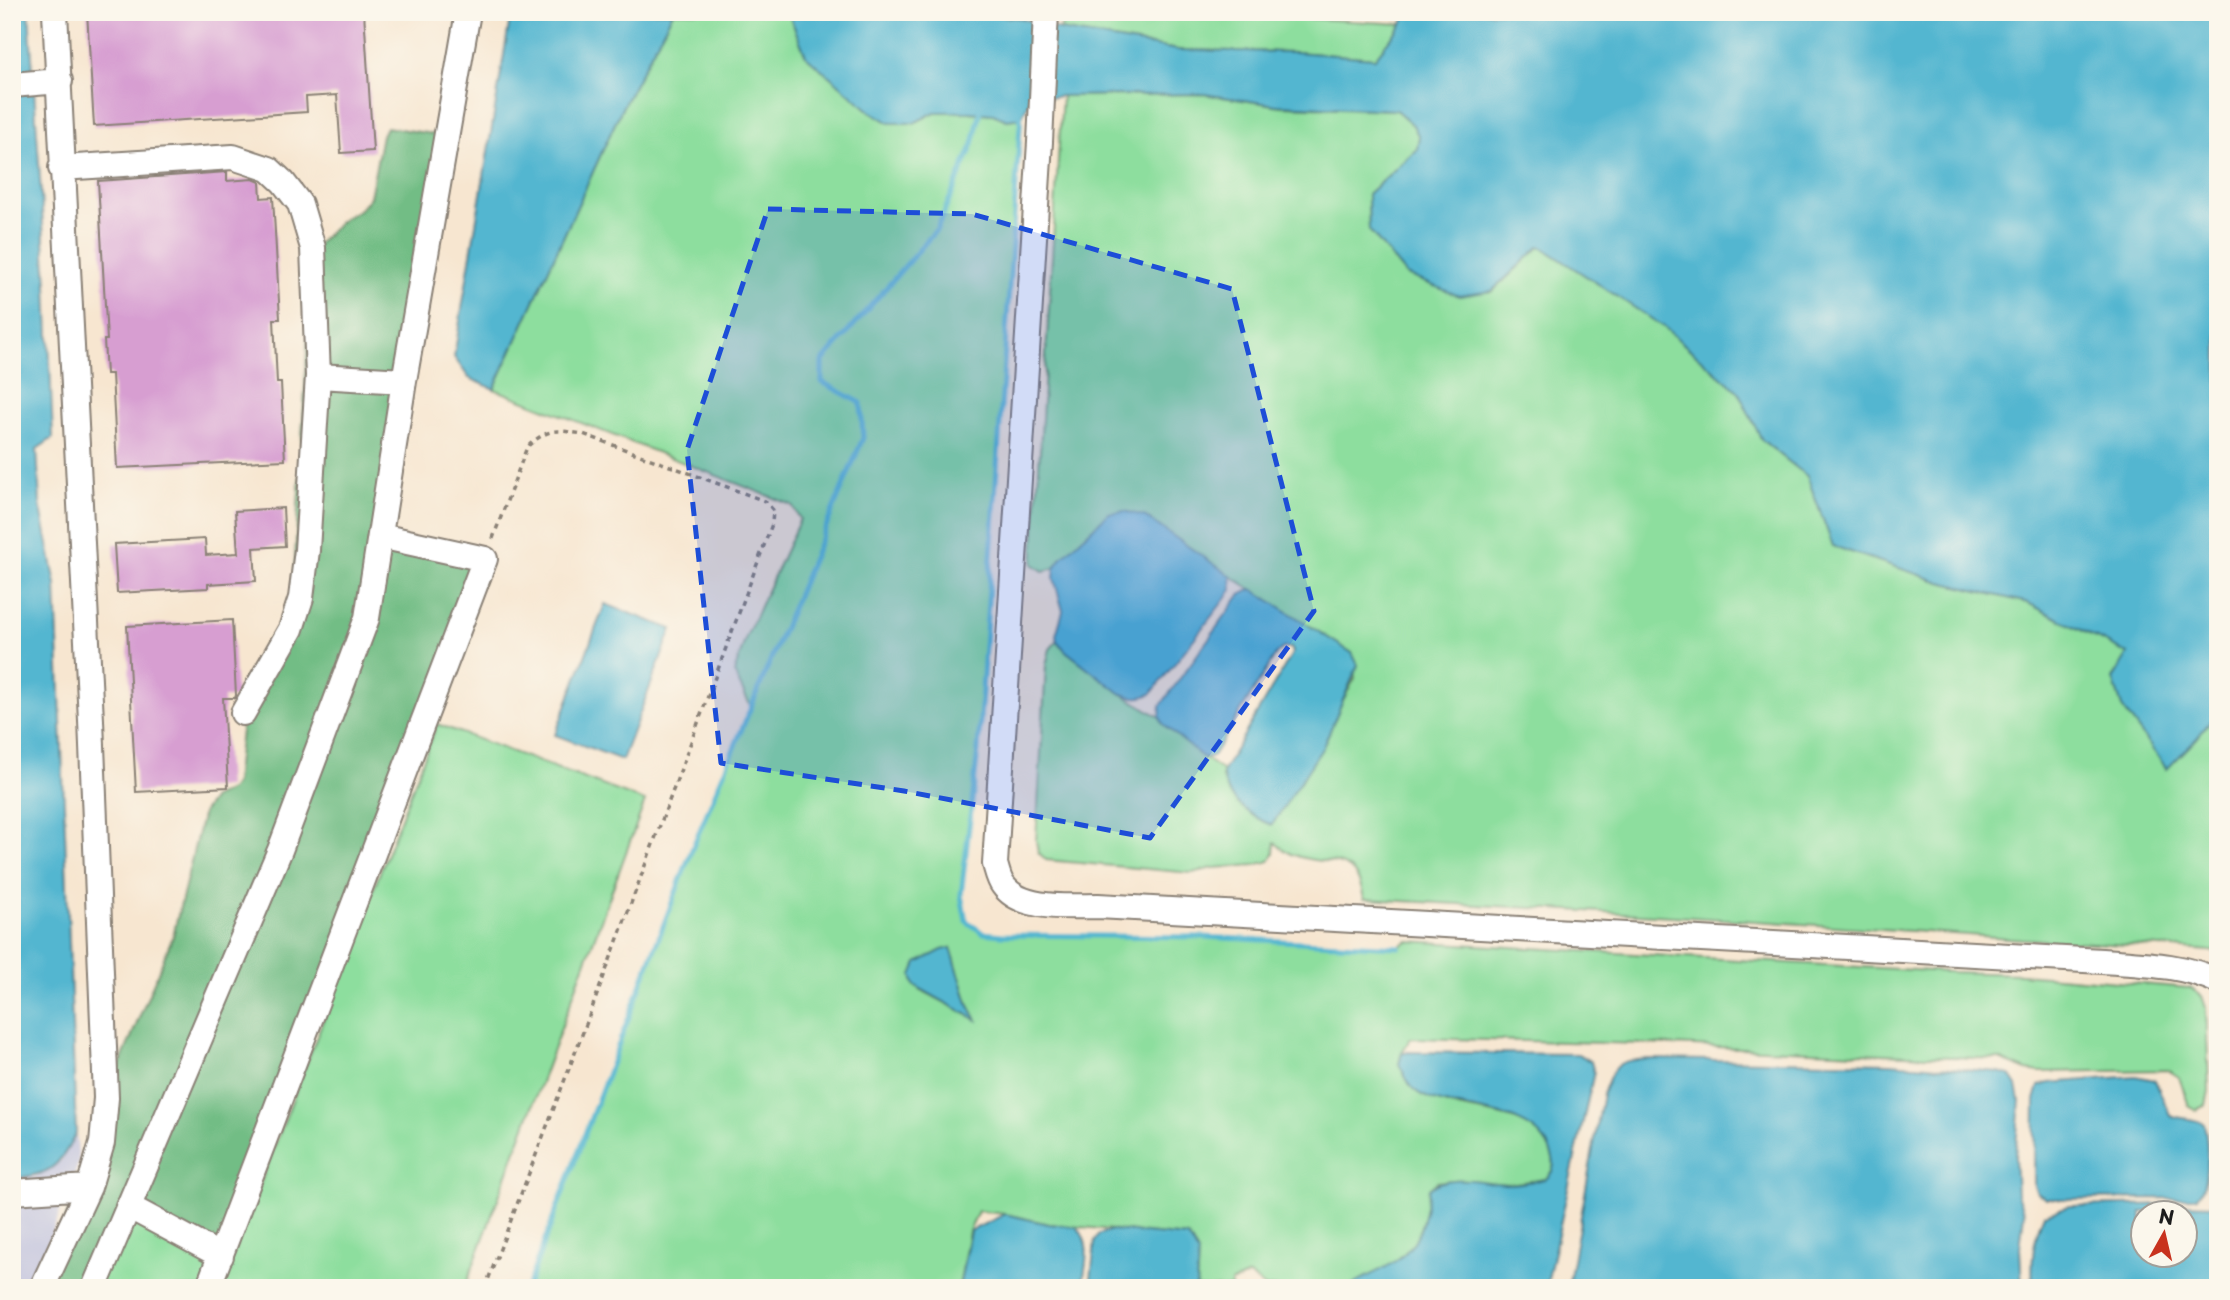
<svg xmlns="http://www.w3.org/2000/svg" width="2230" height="1300" font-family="'Playpen Sans',sans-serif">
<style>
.industrial{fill:#c1c2dd}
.green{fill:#8dde9e;stroke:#547d5d;stroke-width:2;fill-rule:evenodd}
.forest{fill:#72bd85;stroke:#476c50;stroke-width:2}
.water{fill:#52b6d0;stroke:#376976;stroke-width:2;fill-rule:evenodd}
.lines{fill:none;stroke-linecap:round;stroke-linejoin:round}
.stream{stroke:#52b6d0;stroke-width:5}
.building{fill:#d79ed1}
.minor-casing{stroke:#8a8176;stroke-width:28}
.path{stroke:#8a8176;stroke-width:3.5;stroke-dasharray:5 5;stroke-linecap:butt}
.minor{stroke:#fff;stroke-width:24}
.marked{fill:#1d4ed8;fill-opacity:0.2;stroke:#1d4ed8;stroke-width:5;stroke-dasharray:14 9;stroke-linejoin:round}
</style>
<rect width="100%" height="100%" fill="#fbf7ec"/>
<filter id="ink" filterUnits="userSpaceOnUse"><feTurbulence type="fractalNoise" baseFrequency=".0143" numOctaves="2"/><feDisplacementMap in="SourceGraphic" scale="14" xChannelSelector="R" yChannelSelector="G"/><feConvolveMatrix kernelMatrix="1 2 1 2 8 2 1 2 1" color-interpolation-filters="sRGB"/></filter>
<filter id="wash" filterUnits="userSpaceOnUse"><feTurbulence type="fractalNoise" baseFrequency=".00686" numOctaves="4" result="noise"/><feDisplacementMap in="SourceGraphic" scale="28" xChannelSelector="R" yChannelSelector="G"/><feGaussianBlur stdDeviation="1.57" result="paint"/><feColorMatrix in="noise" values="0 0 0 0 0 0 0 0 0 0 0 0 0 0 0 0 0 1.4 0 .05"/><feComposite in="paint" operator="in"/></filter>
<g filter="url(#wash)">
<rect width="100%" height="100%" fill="#f7e6d0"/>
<path class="industrial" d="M 76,1133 L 79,1162 L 49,1241 L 26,1288 L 12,1288 L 12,1178 L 35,1177 L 61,1161 Z"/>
<path class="green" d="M 673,12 L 788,12 L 806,56 L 870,111 L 890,123 L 914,123 L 935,112 L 969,112 L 993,114 L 1007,120 L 1021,118 L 978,751 L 961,895 L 966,922 L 983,933 L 1002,935 L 1203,937 L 1399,947 L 1407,941 L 1949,972 L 2021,974 L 2190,988 L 2202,996 L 2206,1008 L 2209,1091 L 2206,1105 L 2196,1110 L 2189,1106 L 2179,1077 L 2168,1070 L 2040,1072 L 2027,1070 L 1999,1059 L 1646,1044 L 1411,1038 L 1402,1052 L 1399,1064 C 1410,1074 1431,1098 1444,1103 C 1478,1116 1532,1109 1550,1150 C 1556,1163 1555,1169 1546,1179 L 1508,1184 L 1453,1180 L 1437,1182 L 1429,1189 L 1426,1211 L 1416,1242 L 1393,1264 L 1348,1288 L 1266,1288 L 1249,1275 L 1231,1283 L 1231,1288 L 1196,1288 L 1198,1253 L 1188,1237 L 1049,1224 L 1005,1214 L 978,1211 L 969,1231 L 959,1288 L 527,1288 L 694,844 L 751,707 L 734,673 L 746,637 L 800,519 L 792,505 L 494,389 L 622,108 ZM 951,948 L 969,1006 L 976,1019 L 921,990 Z
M 1066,12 L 1203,12 L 1402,24 L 1375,58 L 1296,52 L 1178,50 L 1060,30 Z
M 1203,94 L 1281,106 L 1396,110 L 1413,125 L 1419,137 L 1417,149 L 1368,194 L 1369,230 L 1406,275 L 1492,292 L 1540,246 L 1664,327 L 1738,391 L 1762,440 L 1807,476 L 1833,546 L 1941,582 L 2028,603 L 2129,654 L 2113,679 L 2122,707 L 2167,769 L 2197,738 L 2218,711 L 2218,952 C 2144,944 2070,943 1995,937 C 1785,922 1575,910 1364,899 C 1355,849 1330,869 1294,855 C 1287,853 1281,847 1275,843 L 1274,853 L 1270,861 L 1255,865 L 1213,868 L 1192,873 L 1046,860 L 1038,852 L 1036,841 L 1046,665 L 1050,649 L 1057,641 L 1066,651 L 1120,693 L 1160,717 L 1163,724 L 1200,755 L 1223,771 L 1222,778 L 1337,711 L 1355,678 L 1352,653 L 1231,576 L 1144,516 L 1063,556 L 1055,568 L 1043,571 L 1033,564 L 1062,96 Z
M 437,724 L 645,801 L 465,1288 L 220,1288 Z
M 128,1206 L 221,1256 L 208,1288 L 94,1288 Z"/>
<path class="forest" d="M 386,127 L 447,136 L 380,536 L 485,559 L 221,1256 L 128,1206 L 94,1288 L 43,1288 L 106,1098 L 173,936 L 203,812 L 213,798 L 230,790 L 235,783 L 243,713 L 291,629 L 313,248 L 344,218 L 359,210 L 370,197 L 382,135 Z"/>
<path class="water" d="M 12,12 L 29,12 L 47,285 L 53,438 L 37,449 L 40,504 L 56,584 L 76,1133 C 59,1166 51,1176 12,1178 Z
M 511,12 L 673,12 L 622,108 L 494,389 L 469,378 L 454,357 Z
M 788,12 L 983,12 L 988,15 L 1020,18 L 1060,30 L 1178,50 L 1296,52 L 1375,58 L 1402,24 L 1407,12 L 2218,12 L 2218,711 L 2197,738 L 2167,769 L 2122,707 L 2113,679 L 2128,654 L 2028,603 L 1941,582 L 1833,546 L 1807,476 L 1762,440 L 1738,391 L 1664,327 L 1540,246 L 1492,291 L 1459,296 L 1406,275 L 1369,230 L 1368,194 L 1417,149 L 1419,137 L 1413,125 L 1396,110 L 1276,105 L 1203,94 L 1062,96 L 1030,100 L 1021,118 L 1007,120 L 993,114 L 969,112 L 935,112 L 914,123 L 890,123 L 870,111 L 806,56 Z
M 1124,511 L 1144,516 L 1231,576 L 1232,590 L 1151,694 C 1139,699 1132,698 1120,693 L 1066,651 L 1057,641 L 1056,635 L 1063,611 L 1054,578 L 1055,568 L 1063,556 L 1109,513 Z
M 1252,589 L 1352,653 L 1358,665 L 1323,747 L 1272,825 C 1249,816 1222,796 1223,771 L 1293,652 L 1291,648 L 1283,648 L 1277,653 L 1213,756 L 1205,758 L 1200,755 L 1163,724 L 1160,717 L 1161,705 L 1240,595 Z
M 605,604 L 672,629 L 622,760 L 555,735 Z
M 951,948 L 969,1006 L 977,1020 L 914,985 L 912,975 L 917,963 L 942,950 Z
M 1402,1052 L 1578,1054 L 1591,1062 L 1594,1072 L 1546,1288 L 1348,1288 C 1361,1278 1377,1273 1391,1264 C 1421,1246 1424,1220 1429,1189 C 1447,1172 1483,1183 1506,1184 C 1519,1184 1533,1181 1546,1179 C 1555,1170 1556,1163 1550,1150 C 1530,1104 1458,1115 1420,1094 C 1409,1088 1405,1075 1399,1064 Z
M 1649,1059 L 1890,1063 L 1999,1072 L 2010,1075 L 2017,1086 L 2020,1100 L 2015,1157 L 2017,1195 L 2024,1213 L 2020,1248 L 2022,1288 L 1568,1288 L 1603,1094 C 1615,1063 1615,1061 1649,1059 Z
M 2135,1076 L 2155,1080 L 2170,1115 C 2182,1120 2194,1117 2204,1124 C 2208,1140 2210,1187 2196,1198 L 2046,1199 L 2037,1193 L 2034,1186 L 2035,1100 L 2039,1086 L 2049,1083 Z
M 2175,1204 L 2218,1205 L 2218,1288 L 2033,1288 C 2031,1261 2033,1239 2044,1214 L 2069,1206 ZM 2142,1212 L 2184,1212 L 2184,1254 L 2142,1254 Z
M 1005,1214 L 1049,1224 L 1077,1227 C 1093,1245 1085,1265 1082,1288 L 959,1288 L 970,1231 Z
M 1112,1230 L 1188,1237 L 1198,1253 L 1196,1288 L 1090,1288 L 1095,1241 L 1099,1234 Z"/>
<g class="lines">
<path class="stream" d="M 1021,112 L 978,751 L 961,895 L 966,921 L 983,933 L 1002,935 L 1203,937 L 1399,947
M 527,1288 L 694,844 L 863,438 L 861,403 L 822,382 L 822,362 L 937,229 L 973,144 L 982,106"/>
</g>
<g id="blocks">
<path class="building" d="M 87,12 L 364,12 L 373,151 L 341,153 L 337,95 L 306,97 L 307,112 L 94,126 Z
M 227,172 L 227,181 L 253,179 L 260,182 L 261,198 L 273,197 L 280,319 L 274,319 L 277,383 L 281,383 L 285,460 L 117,468 L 112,374 L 106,374 L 104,340 L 107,340 L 98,181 Z
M 283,508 L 285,546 L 254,548 L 256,581 L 208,584 L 208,588 L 117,593 L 114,544 L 205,539 L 206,555 L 238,553 L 235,511 Z
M 232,620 L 236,695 L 235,698 L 223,698 L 228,787 L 136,792 L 127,626 Z"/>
</g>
</g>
<g filter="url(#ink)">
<use href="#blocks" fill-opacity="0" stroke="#8a8176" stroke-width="2"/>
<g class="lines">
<defs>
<path id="minor" d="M 1046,12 L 1040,142 L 995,864 C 997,871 999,880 1003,885 C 1021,911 1071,906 1098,906 L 2102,961 C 2142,964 2181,964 2218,981
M 12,85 L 60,81
M 61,168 L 233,157 L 269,169 L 283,182 L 300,204 L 313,248 L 318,376 L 307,550 L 301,598 L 291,629 L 243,713
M 318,376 L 404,381
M 12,1192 L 89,1187
M 128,1206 L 221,1256
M 42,1288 L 89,1187 L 102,1143 L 106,1098 L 91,720 L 55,12
M 94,1288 L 280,850 L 367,618 L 404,381 L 468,12
M 208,1288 L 485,559 L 380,536"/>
</defs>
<use href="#minor" class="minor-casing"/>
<path class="path" d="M 485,1288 L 588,1019 L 772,524 L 773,510 L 765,501 L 583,434 C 556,430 549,427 527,447 L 492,541"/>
<use href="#minor" class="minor"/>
</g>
</g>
<path class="marked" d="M 768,209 L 972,214 L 1232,289 L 1314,611 L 1150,838 L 904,791 L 721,763 L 687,450 Z"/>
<rect width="2230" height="1300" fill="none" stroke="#fbf7ec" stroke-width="42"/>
<g transform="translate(2164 1234) rotate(8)"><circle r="33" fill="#fbf7ec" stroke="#a29f99" stroke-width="2"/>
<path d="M0-5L12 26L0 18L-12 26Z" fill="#c8321e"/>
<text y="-10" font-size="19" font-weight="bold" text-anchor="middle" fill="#1c1c1c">N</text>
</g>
</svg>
